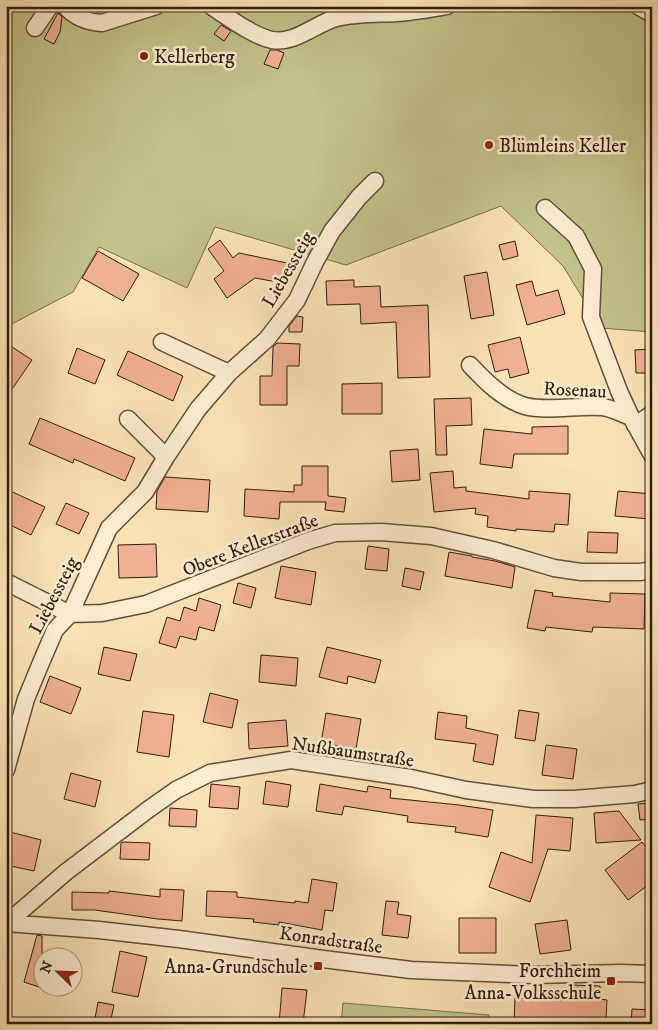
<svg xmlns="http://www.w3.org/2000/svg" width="658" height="1030" font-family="'IM FELL DW Pica',serif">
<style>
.green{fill:#c2c28b;stroke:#7a704e}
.building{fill:#efb193;stroke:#311e10}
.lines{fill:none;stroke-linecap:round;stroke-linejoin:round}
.minor-casing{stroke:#644f3a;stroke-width:19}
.minor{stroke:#fcecd0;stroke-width:16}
.poi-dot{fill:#8f2418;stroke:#fcecd0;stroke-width:2}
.labels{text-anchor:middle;stroke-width:5;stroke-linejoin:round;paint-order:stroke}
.poi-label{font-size:19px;fill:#311e10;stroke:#fcecd0;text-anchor:start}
.street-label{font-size:19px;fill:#311e10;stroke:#fcecd0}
</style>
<rect width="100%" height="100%" fill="#fbe2b6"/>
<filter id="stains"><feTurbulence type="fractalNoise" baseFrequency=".004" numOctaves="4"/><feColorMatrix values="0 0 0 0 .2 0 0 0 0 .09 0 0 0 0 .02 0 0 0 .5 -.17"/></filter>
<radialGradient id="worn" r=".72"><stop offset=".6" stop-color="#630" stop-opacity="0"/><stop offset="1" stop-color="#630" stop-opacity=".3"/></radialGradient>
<path class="green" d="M 6,6 L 652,6 L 652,332 L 601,328 L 563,266 L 501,206 L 346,265 L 215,227 L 187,288 L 99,247 L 73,292 L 8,326 L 6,328 Z
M 343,1003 L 489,1015 L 488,1024 L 341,1024 Z"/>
<path class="building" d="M 58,13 L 62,17 L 60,32 L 54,44 L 44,39 Z
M 221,25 L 231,31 L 224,41 L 214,34 Z
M 270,50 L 277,50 L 284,53 L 278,69 L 264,64 Z
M 220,240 L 233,258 L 239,253 L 287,263 L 283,283 L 255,278 L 227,298 L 214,279 L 224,271 L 208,249 Z
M 515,241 L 518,256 L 503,260 L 499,245 Z
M 98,251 L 139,274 L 123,301 L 82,278 Z
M 487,272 L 494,315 L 471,319 L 464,276 Z
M 354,280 L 354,287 L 380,286 L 381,307 L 428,305 L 430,377 L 398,378 L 396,322 L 361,324 L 360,304 L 327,305 L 326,281 Z
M 532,281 L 536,296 L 558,290 L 565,314 L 527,325 L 516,285 Z
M 297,316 L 303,317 L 302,332 L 289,332 L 289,326 Z
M 520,337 L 529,373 L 510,378 L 508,369 L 495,372 L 488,345 Z
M 6,343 L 32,360 L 6,398 Z
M 277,343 L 300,344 L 299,366 L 287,366 L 287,405 L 260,405 L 260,376 L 272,376 L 273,347 Z
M 77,348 L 105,360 L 95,384 L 68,373 Z
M 652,349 L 652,373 L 636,373 L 635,350 Z
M 128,351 L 183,376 L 173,401 L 117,375 Z
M 382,383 L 382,414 L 342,414 L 342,384 Z
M 471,398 L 472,425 L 446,426 L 447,455 L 436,455 L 434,399 Z
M 40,418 L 135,458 L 125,481 L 74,459 L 73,463 L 29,444 Z
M 568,426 L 568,454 L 514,454 L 512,468 L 480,464 L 484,429 L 532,434 L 532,427 Z
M 418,449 L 420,480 L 392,482 L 390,451 Z
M 302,466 L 328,466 L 328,496 L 346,498 L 344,512 L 325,510 L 326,502 L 280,502 L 279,519 L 244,516 L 245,489 L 294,492 L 294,485 L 302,485 Z
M 453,471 L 454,488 L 466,487 L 466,491 L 529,499 L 529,491 L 570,494 L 568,525 L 555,524 L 554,532 L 516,529 L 516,531 L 487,527 L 488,516 L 475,514 L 476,508 L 434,512 L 430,473 Z
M 165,477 L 210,480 L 208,512 L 156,509 L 157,491 Z
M 6,489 L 45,507 L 31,535 L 6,523 Z
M 618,491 L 652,494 L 650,519 L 615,516 Z
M 66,503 L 89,513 L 79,534 L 56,524 Z
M 588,532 L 618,533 L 617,553 L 587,552 Z
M 156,544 L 157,577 L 119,578 L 118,545 Z
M 368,546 L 389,549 L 387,571 L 365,569 Z
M 449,552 L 472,556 L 472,557 L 495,561 L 515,567 L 512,588 L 445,576 Z
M 281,566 L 316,572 L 311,605 L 275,598 Z
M 405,568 L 424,572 L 420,590 L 402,586 Z
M 238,583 L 256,588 L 251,608 L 233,603 Z
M 535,590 L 553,593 L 552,596 L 610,602 L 610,593 L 645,594 L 644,629 L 593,627 L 592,632 L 546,627 L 545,631 L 527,628 Z
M 199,598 L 221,605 L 214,631 L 199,627 L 196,640 L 180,636 L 176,648 L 159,643 L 167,617 L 180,621 L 184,607 L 196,611 Z
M 104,647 L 137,654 L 130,681 L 98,674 Z
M 327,647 L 381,660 L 375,683 L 348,676 L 347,684 L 319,677 Z
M 261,655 L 298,658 L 296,686 L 259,682 Z
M 50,676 L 81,688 L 71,714 L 40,702 Z
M 210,693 L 238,700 L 232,728 L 203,722 Z
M 519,710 L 539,713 L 535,741 L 515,738 Z
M 143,711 L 174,715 L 169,757 L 137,752 Z
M 438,712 L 467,716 L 466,728 L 498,735 L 493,765 L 473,761 L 476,744 L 435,739 Z
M 326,713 L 361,719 L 356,749 L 321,743 Z
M 286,720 L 288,746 L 249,749 L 248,723 Z
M 546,745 L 577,749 L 573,779 L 542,775 Z
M 71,773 L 101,781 L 95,807 L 64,799 Z
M 266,781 L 291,785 L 288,807 L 263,804 Z
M 211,784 L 240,787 L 238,809 L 209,807 Z
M 320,784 L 367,792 L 368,786 L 391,790 L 390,798 L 459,805 L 493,810 L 488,837 L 455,832 L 456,827 L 407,822 L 408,816 L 344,806 L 342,815 L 316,811 Z
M 652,803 L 652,819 L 640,820 L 638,804 Z
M 170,808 L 197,810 L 196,827 L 169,826 Z
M 619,811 L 641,840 L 596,843 L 594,813 Z
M 536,815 L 573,818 L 570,851 L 548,849 L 530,902 L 489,887 L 501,852 L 532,863 Z
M 10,832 L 41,840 L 34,871 L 6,865 L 6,849 Z
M 123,842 L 150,843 L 149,860 L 120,859 L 121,843 Z
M 642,842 L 652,854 L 652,882 L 628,900 L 605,870 Z
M 312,879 L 337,883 L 333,911 L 325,910 L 322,930 L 279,922 L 279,925 L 253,922 L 254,919 L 206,916 L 207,891 L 237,892 L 237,897 L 295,903 L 295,901 L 308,903 Z
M 160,889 L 184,890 L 182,921 L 158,919 L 95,910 L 72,910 L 72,892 L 109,893 L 109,891 L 160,897 Z
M 386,901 L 399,902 L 397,914 L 411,916 L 408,938 L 382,935 Z
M 459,918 L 496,918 L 496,953 L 459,953 Z
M 567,920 L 571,950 L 540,954 L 535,924 Z
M 37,935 L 42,936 L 42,988 L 24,982 Z
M 120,951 L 147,957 L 138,997 L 112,992 Z
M 571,985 L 600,986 L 600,999 L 607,1000 L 606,1019 L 587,1018 L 587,1024 L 514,1024 L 515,998 L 570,1000 Z
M 282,988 L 307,990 L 303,1024 L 279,1024 Z
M 98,1002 L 114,1005 L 110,1024 L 94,1024 Z
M 632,1009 L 652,1010 L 652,1024 L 631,1024 Z"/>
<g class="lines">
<defs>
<path id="minor" d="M 65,6 C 74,17 88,22 102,23 L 156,6
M 211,6 C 228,17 253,36 272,40 C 295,44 315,24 336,18 C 356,13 377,14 397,13 C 414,12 430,9 447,6
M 638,6 L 652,14
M 35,28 L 50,6
M 545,208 L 576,236 L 593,269 L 591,317 L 619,391 L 631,417 L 652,455
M 162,342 L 229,373
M 470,365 C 485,381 504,400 525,406 C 548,412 578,405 602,407 C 612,408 622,414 631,417
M 128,419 L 166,457
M 635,425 L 652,414
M 6,582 L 70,614 L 102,613 L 146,604 L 308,541 L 335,533 L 381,532 L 431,536 L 493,550 L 554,568 L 581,572 L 640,572 L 652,570
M 6,770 L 26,699 L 40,665 L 55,630 L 70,614 L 109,528 L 145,492 L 166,457 L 198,409 L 229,373 L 267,339 L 297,300 L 315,262 L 332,231 L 359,197 L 375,181
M 6,923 L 99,930 L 179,939 L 323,959 L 411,970 L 534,975 L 621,973 L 652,974
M 7,923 L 66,872 L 149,809 L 176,790 L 210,773 L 291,760 L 411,778 L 466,790 L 533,799 L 574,799 L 635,794 L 652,790"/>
</defs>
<use href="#minor" class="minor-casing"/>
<use href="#minor" class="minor"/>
</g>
<g class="poi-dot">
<circle cx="144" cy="56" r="5"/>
<circle cx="489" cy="145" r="5"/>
<rect x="313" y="961" width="10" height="10" rx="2.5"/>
<rect x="606" y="976" width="10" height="10" rx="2.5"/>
</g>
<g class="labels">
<g class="poi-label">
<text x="154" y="63">Kellerberg</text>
<text x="499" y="152">Blümleins Keller</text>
<text x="308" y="973" text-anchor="end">Anna-Grundschule</text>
<text x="601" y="977" text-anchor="end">Forchheim<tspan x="601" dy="22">Anna-Volksschule</tspan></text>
</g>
<g class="street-label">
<text transform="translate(287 269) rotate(-60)" y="7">Liebessteig</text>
<text transform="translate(575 389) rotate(3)" y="7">Rosenau</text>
<text transform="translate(250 544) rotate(-21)" y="7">Obere Kellerstraße</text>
<text transform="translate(53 595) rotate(-62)" y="7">Liebessteig</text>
<text transform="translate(353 751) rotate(8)" y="7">Nußbaumstraße</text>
<text transform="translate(331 939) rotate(8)" y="7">Konradstraße</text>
</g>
</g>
<rect width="658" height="1030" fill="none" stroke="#fbe2b6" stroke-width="25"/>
<rect x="8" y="8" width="643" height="1015" fill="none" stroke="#311e10" stroke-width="2.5"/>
<rect x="12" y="12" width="633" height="1005" fill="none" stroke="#311e10"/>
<g transform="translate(58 972) rotate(293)"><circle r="24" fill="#fcecd0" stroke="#ab9a83"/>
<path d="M0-4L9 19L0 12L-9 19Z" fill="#8f2418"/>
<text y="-8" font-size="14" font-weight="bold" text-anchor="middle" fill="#311e10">N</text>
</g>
<rect width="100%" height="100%" filter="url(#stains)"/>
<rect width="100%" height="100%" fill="url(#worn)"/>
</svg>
